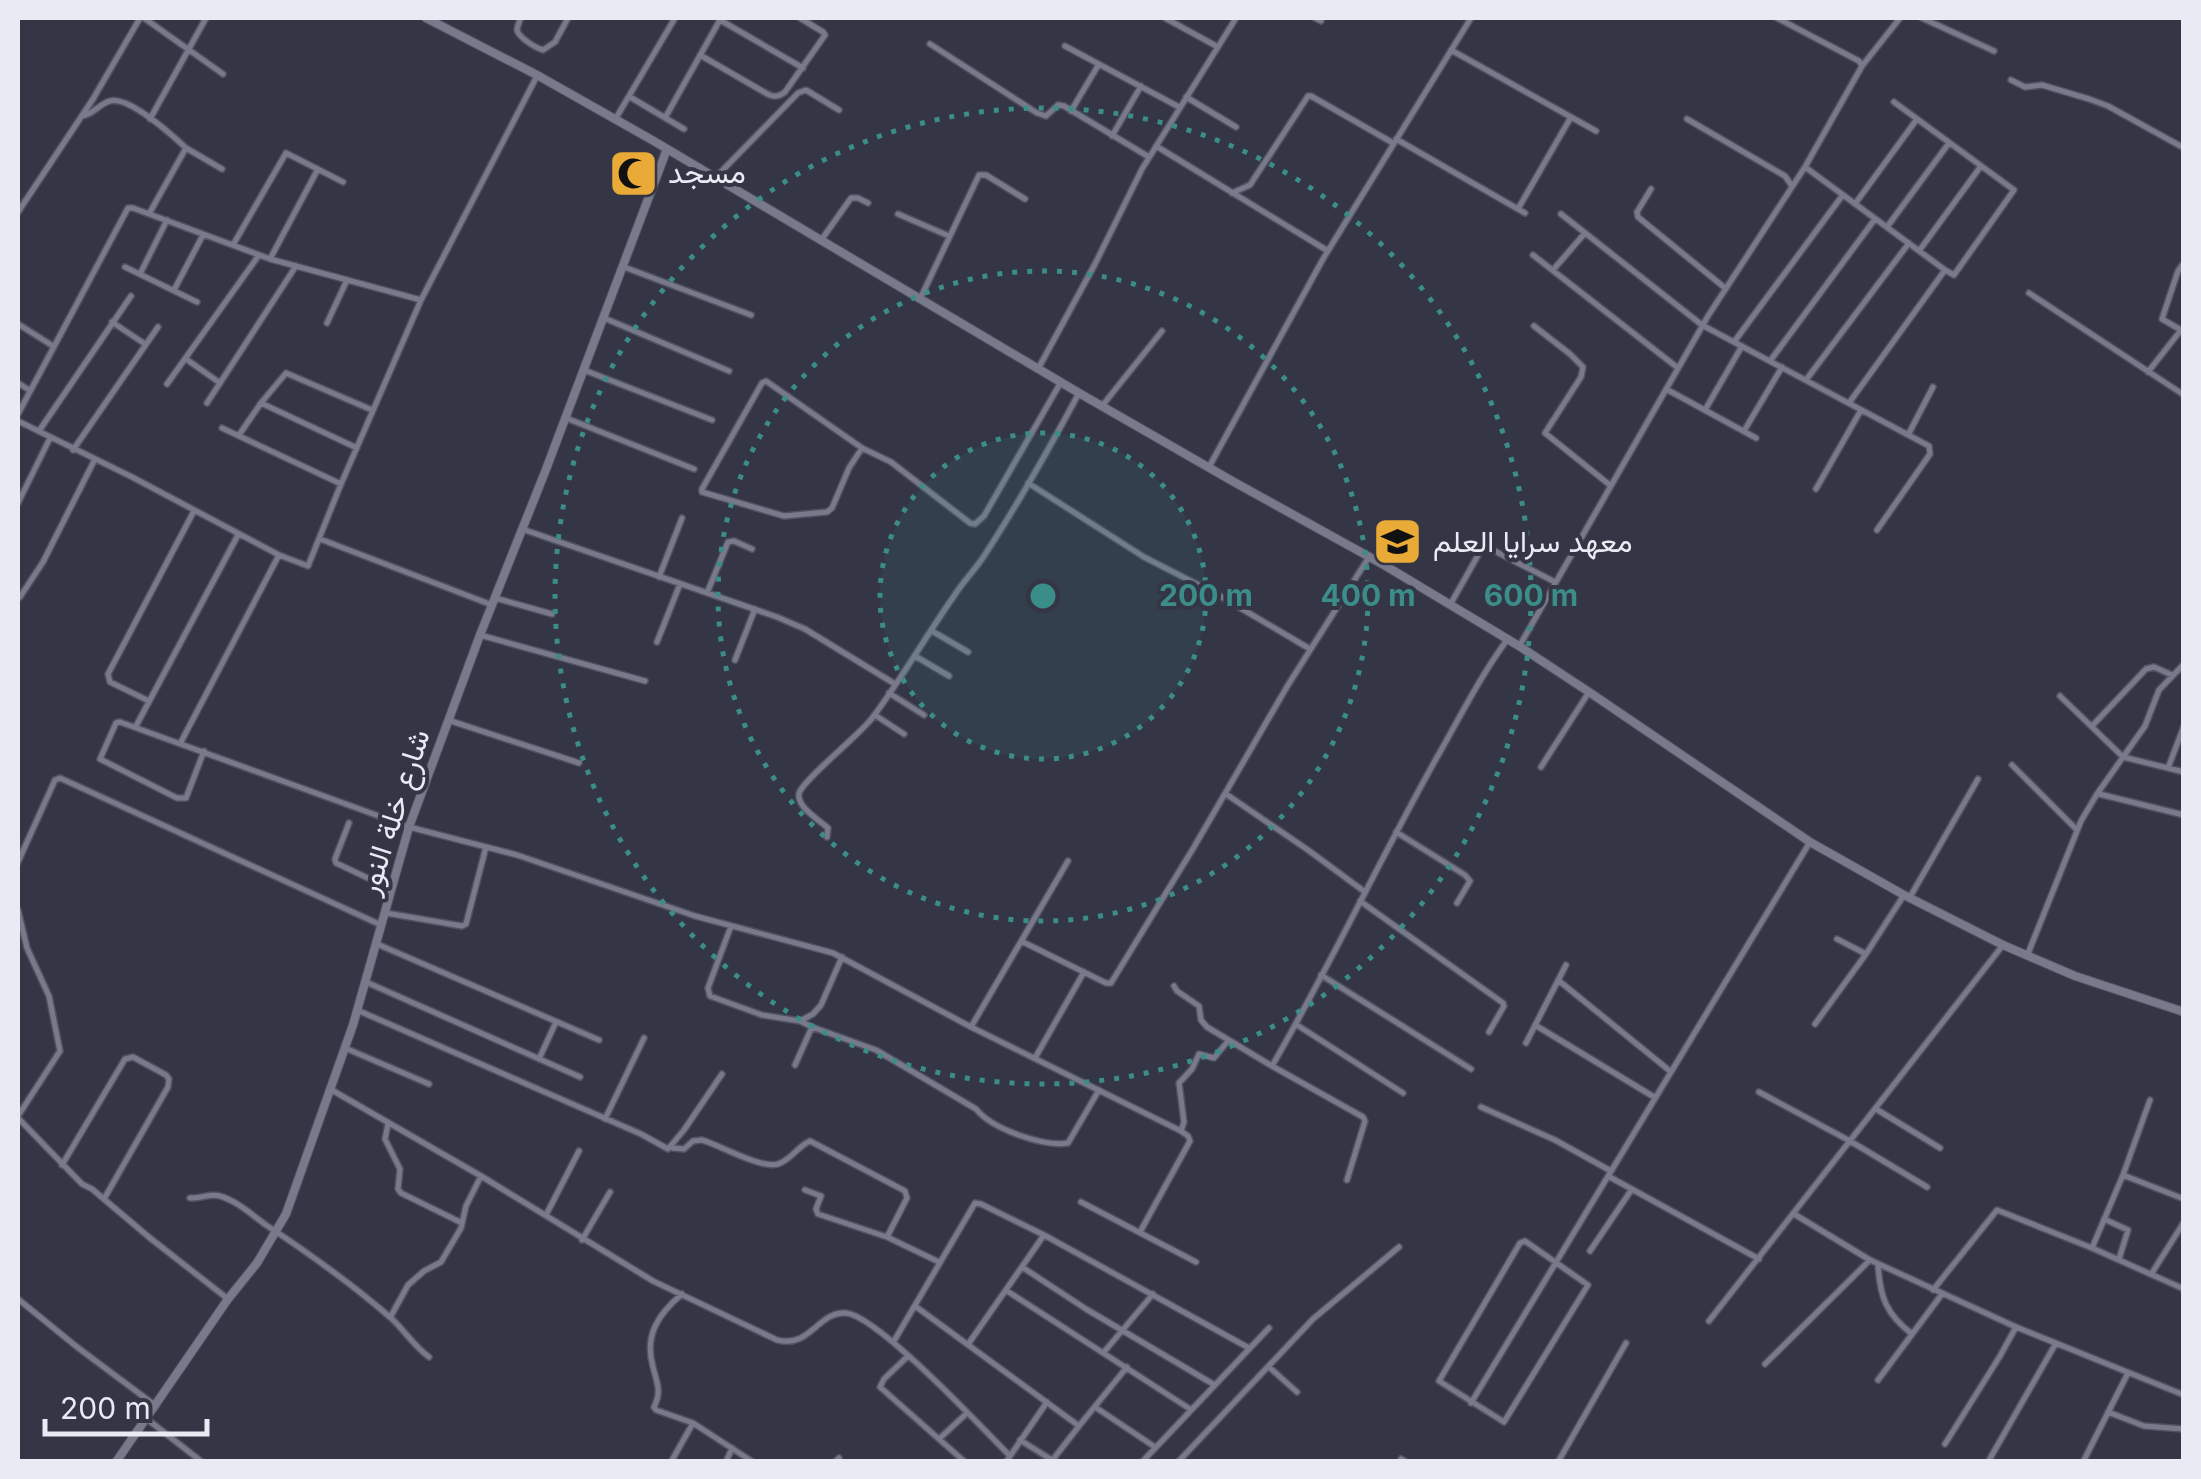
<svg xmlns="http://www.w3.org/2000/svg" width="2201" height="1479" font-family="Inter,Vazirmatn,sans-serif">
<style>
.lines{fill:none;stroke-linecap:round;stroke-linejoin:round}
.street-casing{stroke:#51525f;stroke-width:8}
.secondary-casing{stroke:#51525f;stroke-width:10}
.street{stroke:#787a8b;stroke-width:5}
.secondary{stroke:#787a8b;stroke-width:8}
.ring{fill:none;stroke:#3b8d89;stroke-width:5;stroke-dasharray:5 10}
.labels{text-anchor:middle;stroke-width:8;stroke-linejoin:round;paint-order:stroke}
.poi-label{font-size:30px;fill:#e9eaf4;stroke:#343545;text-anchor:start}
.street-label{font-size:30px;fill:#e9eaf4;stroke:#343545}
.centre{fill:#3b8d89;stroke:#343545;stroke-width:5}
.ring-label{font-size:30px;text-anchor:middle;font-weight:bold;fill:#3b8d89;stroke:#343545;stroke-width:8;stroke-linejoin:round;paint-order:stroke}
</style>
<rect width="100%" height="100%" fill="#343545"/>
<g class="lines">
<defs>
<path id="street" d="M 144,18 L 223,74
M 521,18 C 520,19 517,28 517,30 C 519,38 536,48 543,50 L 555,42 L 568,18
M 1165,18 L 1218,47
M 1315,18 L 1321,21
M 1922,18 L 1994,51
M 720,20 L 803,68
M 930,44 L 1037,113 L 1046,116 L 1058,105 L 1064,106 L 1149,157
M 1065,46 L 1179,107
M 1451,50 L 1596,131
M 700,55 L 764,92 C 772,97 777,98 785,92 L 825,35 L 823,32 L 800,18
M 1862,66 L 1900,18
M 2011,80 L 2025,87 L 2042,85 L 2089,99 L 2108,106 L 2184,148
M 630,97 L 684,129
M 1186,97 L 1236,127
M 1894,102 L 2014,190 L 1954,275 L 1945,270
M 1071,111 L 1099,64
M 82,116 C 94,114 99,104 110,101 C 129,96 172,135 186,148 L 149,214
M 616,118 L 675,18
M 665,118 L 721,18
M 150,119 L 206,18
M 1687,119 L 1785,176 L 1792,186
M 1112,136 L 1141,86
M 1396,139 L 1525,213
M 1156,146 L 1328,251
M 186,148 L 222,169
M 1805,167 L 1945,270 L 1849,403
M 715,178 L 798,93 L 806,90 L 839,110
M 1651,189 L 1637,212 L 1638,217 L 1725,288
M 1232,193 L 1250,185 L 1308,96 L 1311,96 L 1393,143
M 1855,204 L 1917,119
M 1518,209 L 1571,117
M 18,212 L 93,99 L 140,18
M 898,214 L 949,236
M 1561,214 L 1702,325 L 1929,446 L 1930,454 L 1877,530
M 1887,227 L 1949,143
M 822,239 L 851,198 L 858,198 L 868,203
M 233,245 L 286,153 L 343,182
M 1919,251 L 1981,166
M 1533,255 L 1678,368
M 270,259 L 318,169
M 125,267 L 197,302
M 624,267 L 751,315
M 1553,270 L 1585,233
M 140,274 L 167,220
M 174,290 L 203,235
M 2029,293 L 2184,395
M 920,299 L 979,175 L 986,175 L 1025,199
M 604,318 L 729,371
M 112,322 L 145,344
M 327,323 L 347,280
M 18,324 L 53,346
M 1534,326 L 1570,354 L 1583,367 L 1581,377 L 1545,433 L 1611,486
M 2181,330 L 2162,319 L 2178,271 L 2184,263
M 1734,342 L 1842,196
M 186,359 L 220,383
M 1770,361 L 1875,219
M 1038,369 L 1095,264 L 1142,169 L 1236,18
M 584,370 L 712,420
M 2148,372 L 2181,330
M 1806,380 L 1909,243
M 18,383 L 29,390
M 167,384 L 259,255
M 1666,389 L 1756,438
M 207,403 L 296,266
M 261,403 L 357,448
M 1102,406 L 1162,331
M 1705,410 L 1742,346
M 18,414 L 128,208 L 133,208 L 270,259 L 421,300
M 566,418 L 694,469
M 18,421 L 132,477 L 279,555 L 308,566 L 341,484 L 421,300 L 537,76
M 222,428 L 341,484
M 39,431 L 131,296
M 1744,431 L 1782,367
M 239,435 L 261,403 L 286,373 L 372,410
M 1908,435 L 1933,387
M 862,448 L 849,468 L 832,508 L 827,512 L 784,516 L 702,492 L 702,489 L 762,383 L 766,381 L 862,448 L 891,462 L 970,523 L 975,524 L 984,516 L 1061,382
M 73,450 L 158,327
M 1209,467 L 1323,259 L 1471,18
M 1028,483 L 1144,557 L 1220,596 L 1310,649
M 1816,489 L 1861,410
M 18,503 L 50,438
M 522,529 L 777,617 L 805,629 L 895,684
M 320,539 L 492,605
M 659,577 L 682,518
M 707,593 L 728,542 L 734,541 L 752,549
M 18,595 L 20,597 L 43,562 L 94,461
M 495,598 L 552,614
M 1450,605 L 1481,550 L 1487,547 L 1555,582
M 932,631 L 968,652
M 480,635 L 645,681
M 657,642 L 680,584
M 1520,645 L 1708,316 L 1805,167 L 1862,66 L 1859,61 L 1777,18
M 915,656 L 949,676
M 735,660 L 755,609
M 889,693 L 924,715
M 2060,696 L 2123,757 L 2184,772
M 149,701 L 110,682 L 108,674 L 194,511
M 875,715 L 904,734
M 448,720 L 579,763
M 136,726 L 238,535
M 2092,726 L 2146,669 L 2154,667 L 2172,675
M 181,742 L 279,555
M 204,751 L 186,798 L 177,798 L 100,759 L 116,723 L 120,722 L 409,827 L 517,855 L 695,916 L 833,953 L 971,1027 L 1181,1131 L 1188,1136 L 1190,1141 L 1140,1232
M 2012,765 L 2077,830
M 1541,767 L 1589,692
M 2168,768 L 2184,726
M 1226,794 L 1308,850 L 1365,892
M 2099,794 L 2184,815
M 349,823 L 335,859 L 336,863 L 391,889
M 1396,832 L 1465,875 L 1470,881 L 1457,903
M 827,837 L 828,828 C 819,820 797,807 799,794 C 800,782 861,734 873,717 C 902,678 926,636 954,596 C 962,583 973,572 982,559 C 1017,506 1049,449 1079,393
M 18,862 L 55,780 L 60,778 L 381,925
M 1910,897 L 1978,779
M 1360,901 L 1503,1003 L 1504,1006 L 1489,1032
M 18,910 L 27,948 L 49,996 L 60,1051 L 18,1116
M 386,913 L 462,926 L 466,924 L 486,847
M 731,926 L 708,988 L 710,996 L 762,1015 L 800,1021 L 812,1027
M 1837,939 L 1866,954
M 1021,941 L 1106,983 L 1111,983 L 1194,847 L 1288,685 L 1369,557
M 377,944 L 599,1040
M 2027,956 L 2081,821 L 2097,794 L 2145,726 L 2159,690 L 2184,664
M 1321,975 L 1471,1069
M 1558,980 L 1670,1071
M 366,982 L 580,1077
M 1174,986 L 1177,991 L 1199,1006 L 1201,1020 L 1207,1027 L 1272,1066
M 357,1010 L 641,1134 L 668,1149 L 684,1130 L 722,1074
M 800,1021 L 813,1014 L 821,1005 L 842,957
M 1815,1024 L 1866,954 L 1904,895
M 1297,1025 L 1403,1093
M 1535,1025 L 1654,1097
M 971,1027 L 1068,861
M 1526,1043 L 1566,965
M 345,1048 L 429,1084
M 1035,1058 L 1084,972
M 539,1059 L 556,1022
M 795,1065 L 812,1027 L 876,1050 L 976,1109 C 992,1129 1043,1147 1068,1143 L 1099,1090
M 330,1089 L 481,1176 L 653,1281 L 777,1340 C 810,1349 818,1311 846,1313 C 878,1316 983,1429 1010,1456
M 1759,1092 L 1850,1141 L 1927,1187
M 2150,1100 L 2123,1175 L 2184,1199
M 1481,1107 L 1555,1140 L 1611,1171
M 1876,1109 L 1940,1148
M 18,1118 L 82,1184 L 92,1189 L 150,1238 L 228,1299
M 605,1119 L 644,1038
M 388,1124 L 385,1139 L 400,1169 L 398,1189 L 401,1193 L 462,1223
M 1181,1131 L 1184,1122 L 1179,1083 L 1192,1069 L 1199,1054 L 1214,1058 L 1228,1041
M 673,1148 L 684,1149 L 693,1141 L 702,1140 C 720,1145 760,1169 778,1164 C 791,1160 798,1146 810,1141 L 905,1191 L 907,1198 L 887,1237 L 939,1262
M 62,1165 L 125,1059 L 133,1057 L 166,1075 L 169,1079 L 168,1087 L 104,1199
M 2123,1175 L 2092,1248 L 2184,1289
M 1608,1176 L 1759,1259
M 1347,1180 L 1365,1121 L 1363,1117 L 1272,1066 C 1330,966 1379,861 1436,759 C 1459,719 1479,678 1507,640
M 805,1190 L 821,1196 L 816,1209 L 818,1214 L 887,1237
M 190,1198 C 200,1199 210,1193 220,1196 C 237,1201 252,1215 266,1225 C 310,1254 352,1284 391,1318 C 405,1331 414,1346 429,1357
M 1081,1202 L 1196,1262
M 546,1215 L 579,1151
M 2104,1219 L 2128,1230 L 2119,1259
M 582,1240 L 610,1192
M 1525,1241 L 1588,1285 L 1504,1422 L 1439,1381 L 1520,1243 Z
M 1590,1251 L 1632,1189
M 1870,1260 L 2016,1327 L 2184,1395
M 1878,1265 C 1880,1297 1886,1314 1912,1334
M 1022,1267 L 1086,1309 L 1213,1384
M 2152,1273 L 2184,1222
M 1933,1290 L 1997,1210 L 2092,1248
M 1007,1291 L 1190,1409
M 682,1294 C 658,1314 644,1336 653,1367 C 657,1383 662,1391 654,1407 L 656,1410 L 693,1423
M 18,1299 L 77,1347 L 156,1406
M 915,1306 L 1079,1426 L 1127,1367
M 391,1316 L 408,1285 L 424,1271 L 441,1262 L 461,1228 L 466,1206 L 481,1176
M 1709,1321 L 2003,945
M 894,1341 L 975,1203 L 981,1204 L 1044,1235
M 969,1343 L 1044,1235 L 1249,1348
M 1104,1352 L 1153,1294
M 908,1356 L 884,1379 L 880,1387 L 965,1462
M 1765,1364 L 1870,1260 L 1794,1214
M 1269,1367 L 1297,1392
M 1878,1380 L 1942,1294
M 1471,1403 L 1810,842
M 1095,1407 L 1155,1447
M 2108,1412 L 2144,1426 L 2184,1429
M 147,1419 L 202,1462
M 939,1439 L 967,1413
M 1020,1440 L 1052,1460
M 1945,1444 L 2000,1356 L 2016,1327
M 1401,1459 L 1406,1462
M 671,1462 L 693,1423 L 753,1462
M 726,1462 L 732,1448
M 835,1462 L 839,1458
M 1006,1462 L 1047,1402
M 1051,1462 L 1079,1426
M 1142,1462 L 1269,1328
M 1178,1462 L 1313,1319 L 1399,1247
M 1558,1462 L 1626,1343
M 1988,1462 L 2056,1343
M 2083,1462 L 2128,1373"/>
<path id="secondary" d="M 426,18 L 537,75 L 652,140 L 1079,393 L 1234,482 L 1384,565 L 1519,646 L 1589,692 L 1810,842 L 1904,895 L 2003,945 L 2075,976 L 2184,1012
M 116,1462 L 228,1299 L 257,1263 L 286,1214 L 353,1025 L 409,827 L 480,635 L 545,472 L 667,149"/>
</defs>
<use href="#street" class="street-casing"/>
<use href="#secondary" class="secondary-casing"/>
<use href="#street" class="street"/>
<use href="#secondary" class="secondary"/>
</g>
<circle cx="1043" cy="596" r="163" fill="#3b8d89" fill-opacity=".12"/>
<g class="ring">
<circle cx="1043" cy="596" r="163"/>
<circle cx="1043" cy="596" r="325"/>
<circle cx="1043" cy="596" r="488"/>
</g>
<defs>
<symbol id="mosque-square" viewBox="-11 -11 22 22"><rect x="-9" y="-9" width="18" height="18" rx="4" fill="#eaaa38" stroke="#343545"/><path d="M3.5-4.9A6 6 0 1 0 3.5 4.9A5 5 0 1 1 3.5-4.9Z" fill="#111"/></symbol>
<symbol id="university-square" viewBox="-11 -11 22 22"><rect x="-9" y="-9" width="18" height="18" rx="4" fill="#eaaa38" stroke="#343545"/><path d="M0-5L7-2L0 1L-7-2ZM-4 1L0 2.5L4 1V4Q0 6-4 4Z" fill="#111"/></symbol>
</defs>
<g fill-rule="evenodd">
<use href="#mosque-square" x="606" y="146" width="55" height="55"/>
<use href="#university-square" x="1370" y="514" width="55" height="55"/>
</g>
<g class="labels">
<g class="poi-label">
<text x="668" y="183">مسجد</text>
<text x="1433" y="552">معهد سرايا العلم</text>
</g>
<g class="street-label">
<text transform="translate(394 812) rotate(-72)" y="10">شارع خلة النور</text>
</g>
</g>
<circle cx="1043" cy="596" r="15" class="centre"/>
<g class="ring-label">
<text x="1206" y="606">200 m</text>
<text x="1368" y="606">400 m</text>
<text x="1531" y="606">600 m</text>
</g>
<rect width="2201" height="1479" fill="none" stroke="#e9eaf4" stroke-width="40"/>
<path d="M45 1419v15h162v-15" fill="none" stroke="#e9eaf4" stroke-width="5"/>
<text x="60" y="1419" font-size="30" fill="#e9eaf4" stroke="#343545" stroke-width="8" paint-order="stroke">200 m</text>
</svg>
